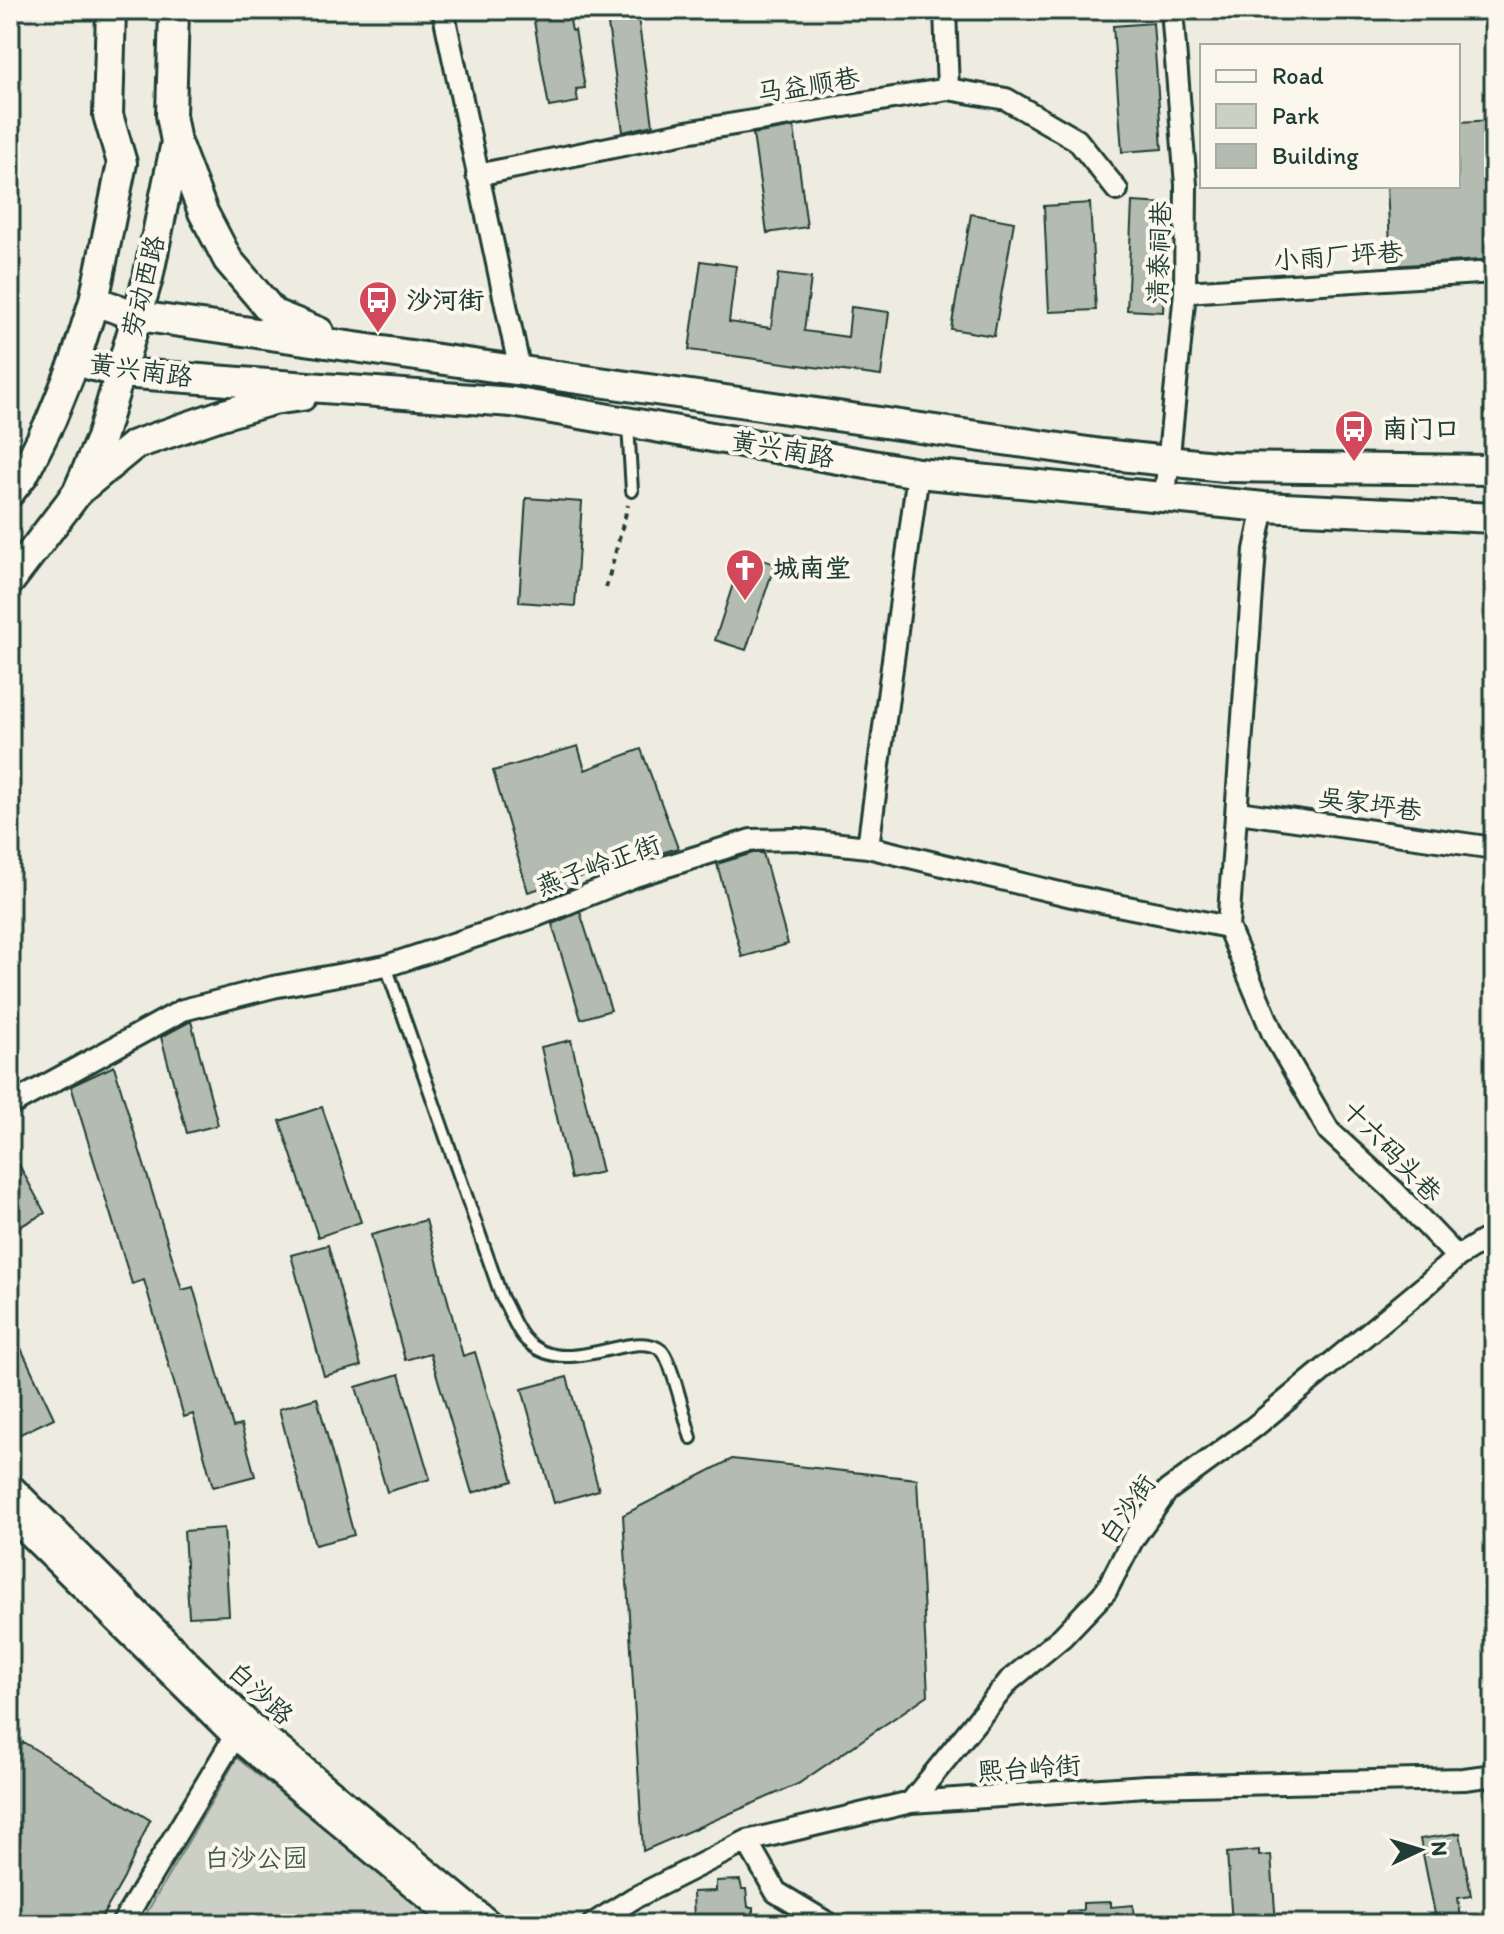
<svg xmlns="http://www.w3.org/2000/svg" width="1504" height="1934" font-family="Itim,'LXGW WenKai TC',sans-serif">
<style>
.green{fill:#cbcfc4;stroke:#75867c;stroke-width:2}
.building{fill:#b4bbb0;stroke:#1f3d34;stroke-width:2}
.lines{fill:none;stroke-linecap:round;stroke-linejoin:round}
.service-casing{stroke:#1f3d34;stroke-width:16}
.minor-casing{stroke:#1f3d34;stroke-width:26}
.tertiary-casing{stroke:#1f3d34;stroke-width:30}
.secondary-casing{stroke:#1f3d34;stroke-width:34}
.path{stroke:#1f3d34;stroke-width:4;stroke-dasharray:6 6;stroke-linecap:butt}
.service{stroke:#fbf7ec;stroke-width:10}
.minor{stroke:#fbf7ec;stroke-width:20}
.tertiary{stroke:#fbf7ec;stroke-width:24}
.secondary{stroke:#fbf7ec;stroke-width:28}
.labels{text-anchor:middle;stroke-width:8;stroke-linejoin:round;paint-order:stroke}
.street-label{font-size:26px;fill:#1f3d34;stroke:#fbf7ec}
.poi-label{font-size:26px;font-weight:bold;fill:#1f3d34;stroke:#fbf7ec;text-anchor:start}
.park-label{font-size:26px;fill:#415a51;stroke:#fbf7ec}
</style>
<rect width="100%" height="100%" fill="#eeece1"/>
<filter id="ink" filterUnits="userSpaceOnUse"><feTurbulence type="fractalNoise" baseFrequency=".0125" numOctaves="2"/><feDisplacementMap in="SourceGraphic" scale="16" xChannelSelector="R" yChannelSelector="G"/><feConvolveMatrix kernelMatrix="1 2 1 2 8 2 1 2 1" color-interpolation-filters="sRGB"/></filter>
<g filter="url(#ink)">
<path class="green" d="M 237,1758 L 444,1924 L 140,1924 Z"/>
<path class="building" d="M 532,10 L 568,10 L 572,31 L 575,30 L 585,88 L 576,89 L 578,102 L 549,107 Z
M 606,10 L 637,10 L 653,125 L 623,132 Z
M 1153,23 L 1162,149 L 1122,152 L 1113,26 Z
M 1494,120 L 1494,259 L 1391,266 L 1387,186 L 1458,186 L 1458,122 Z
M 794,127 L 807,227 L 767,233 L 753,134 Z
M 1132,202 L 1168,204 L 1163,312 L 1127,310 Z
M 1090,203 L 1096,310 L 1049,312 L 1044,206 Z
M 971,214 L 1014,222 L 994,336 L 951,329 Z
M 701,261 L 736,266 L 729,322 L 771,328 L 778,274 L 811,278 L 804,331 L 848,337 L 851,307 L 889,312 L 881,376 L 689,350 Z
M 526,498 L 582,502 L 575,606 L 519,602 Z
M 743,553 L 775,564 L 746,650 L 715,640 Z
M 578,746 L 585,770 L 641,749 L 678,848 L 570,880 L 572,887 L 544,899 L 541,888 L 528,892 L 493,771 Z
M 753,853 L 763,853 L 788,944 L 742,957 L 717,864 Z
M 580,912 L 611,1010 L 581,1019 L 552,924 Z
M 191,1021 L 218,1125 L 187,1133 L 161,1037 Z
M 571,1040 L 602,1172 L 571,1179 L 541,1047 Z
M 114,1066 L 182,1290 L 193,1287 L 233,1427 L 241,1425 L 255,1476 L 213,1487 L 193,1414 L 184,1417 L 144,1280 L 132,1284 L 71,1086 Z
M 322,1107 L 361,1222 L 318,1237 L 280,1121 Z
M 10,1148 L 45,1213 L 10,1232 Z
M 426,1220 L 463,1356 L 475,1352 L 513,1481 L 472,1493 L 430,1353 L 405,1360 L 371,1235 Z
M 328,1245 L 361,1366 L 324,1376 L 291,1255 Z
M 10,1325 L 54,1418 L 10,1439 Z
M 399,1374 L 430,1479 L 387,1492 L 356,1387 Z
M 567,1377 L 599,1490 L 554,1503 L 522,1389 Z
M 317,1398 L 354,1535 L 315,1545 L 279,1409 Z
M 732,1459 L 917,1479 L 928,1695 L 798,1784 L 643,1851 L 623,1515 Z
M 224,1528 L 229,1615 L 189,1617 L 184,1531 Z
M 23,1742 L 150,1820 L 124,1878 L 98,1924 L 10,1924 L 10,1757 Z
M 1460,1833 L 1471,1896 L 1458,1898 L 1462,1924 L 1437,1924 L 1420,1839 Z
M 1259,1850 L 1259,1856 L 1271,1855 L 1276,1924 L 1232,1924 L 1227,1853 Z
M 740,1880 L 742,1889 L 746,1889 L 748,1907 L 753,1907 L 754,1924 L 694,1924 L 693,1892 L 716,1891 L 716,1881 Z
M 1111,1902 L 1111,1907 L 1133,1905 L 1134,1924 L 1067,1924 L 1067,1911 L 1083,1910 L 1083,1903 Z"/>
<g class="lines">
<defs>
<path id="service" d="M 628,425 L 632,491
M 386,966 L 502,1298 C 510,1311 516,1331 527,1341 C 568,1381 635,1326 662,1351 C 671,1359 686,1422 691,1438"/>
<path id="minor" d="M 443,10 L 520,371
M 945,10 L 948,89
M 477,175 L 686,132 L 948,89 L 1006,99 L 1077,140 L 1117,190
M 1185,292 L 1494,272
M 1165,496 L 1185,292 L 1186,185 L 1172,10
M 1264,507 L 1255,550 L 1228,927 L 1273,1034 L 1329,1131 L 1393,1190 L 1457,1257
M 1238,812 L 1494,848
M 868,847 L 918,473
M 10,1105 L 183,1010 L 273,987 L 386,966 L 531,918 L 635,876 L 751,840 L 796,839 L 868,847 L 1072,896 L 1228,927
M 911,1802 L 1009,1681 L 1062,1637 L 1106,1591 L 1133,1539 L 1167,1491 L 1253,1428 L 1425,1286 L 1457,1257 L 1483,1241 L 1494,1239
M 747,1841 L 776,1892 L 829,1924
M 122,1924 L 235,1736
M 593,1924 L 634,1898 L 747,1841 L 911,1802 L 1146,1786 L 1464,1779 L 1494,1775"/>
<path id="tertiary" d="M 10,1486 L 247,1722 L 490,1924
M 10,1515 L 235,1736 L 460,1924"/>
<path id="secondary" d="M 176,142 L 203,212 L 228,260 L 274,314 L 319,332
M 94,301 L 138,316 L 1102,454 L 1224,467 L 1494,470
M 75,361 L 121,373 L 512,402 L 918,473 L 1264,507 L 1494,518
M 82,488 L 134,445 L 221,415 L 273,400 L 302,396
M 10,492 L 24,474 L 51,420 L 75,361 L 94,301 L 122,163 L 108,115 L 111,10
M 10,581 L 77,493 L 101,438 L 148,278 L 176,142 L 171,115 L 174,10"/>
</defs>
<use href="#service" class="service-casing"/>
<use href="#minor" class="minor-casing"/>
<use href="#tertiary" class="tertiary-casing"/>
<use href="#secondary" class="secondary-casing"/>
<path class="path" d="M 606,588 L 628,505"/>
<use href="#service" class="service"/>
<use href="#minor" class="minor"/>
<use href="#tertiary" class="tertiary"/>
<use href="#secondary" class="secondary"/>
</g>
</g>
<defs>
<symbol id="bus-pin" viewBox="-11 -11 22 30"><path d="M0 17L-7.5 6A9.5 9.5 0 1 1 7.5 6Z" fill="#d1495b" stroke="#fbf7ec"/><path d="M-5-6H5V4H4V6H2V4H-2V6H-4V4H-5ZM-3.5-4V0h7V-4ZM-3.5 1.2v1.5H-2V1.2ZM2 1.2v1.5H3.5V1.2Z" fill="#fff"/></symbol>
<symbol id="church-pin" viewBox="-11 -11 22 30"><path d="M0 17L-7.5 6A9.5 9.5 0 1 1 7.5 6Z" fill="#d1495b" stroke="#fbf7ec"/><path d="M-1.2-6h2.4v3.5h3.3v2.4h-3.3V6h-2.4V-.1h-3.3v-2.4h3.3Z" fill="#fff"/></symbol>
</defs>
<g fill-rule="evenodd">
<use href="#bus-pin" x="356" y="278" width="44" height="60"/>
<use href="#bus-pin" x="1332" y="407" width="44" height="60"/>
<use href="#church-pin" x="723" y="546" width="44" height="60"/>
</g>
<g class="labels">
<g class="street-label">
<text transform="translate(808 85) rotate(-9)" y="9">马益顺巷</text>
<text transform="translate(1159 253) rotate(-88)" y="9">清泰祠巷</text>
<text transform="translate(1338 256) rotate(-4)" y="9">小雨厂坪巷</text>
<text transform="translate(143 286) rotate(-76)" y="9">劳动西路</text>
<text transform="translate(141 370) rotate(8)" y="9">黄兴南路</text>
<text transform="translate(783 449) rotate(10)" y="9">黄兴南路</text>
<text transform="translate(1370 804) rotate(8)" y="9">吴家坪巷</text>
<text transform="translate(598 865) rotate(-20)" y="9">燕子岭正街</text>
<text transform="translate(1392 1151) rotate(46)" y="9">十六码头巷</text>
<text transform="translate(1127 1509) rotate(-55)" y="9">白沙街</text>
<text transform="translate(261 1693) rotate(43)" y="9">白沙路</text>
<text transform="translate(1029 1768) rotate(-4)" y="9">熙台岭街</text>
</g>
<g class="poi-label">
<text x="406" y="309">沙河街</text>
<text x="1382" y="438">南门口</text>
<text x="773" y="577">城南堂</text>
</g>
<g class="park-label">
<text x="256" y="1867">白沙公园</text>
</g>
</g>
<rect width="1504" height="1934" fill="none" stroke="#fbf7ec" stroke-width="40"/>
<rect x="20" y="20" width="1464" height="1894" fill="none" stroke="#1f3d34" stroke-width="3" filter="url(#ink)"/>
<rect x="1200" y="44" width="260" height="144" fill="#fbf7ec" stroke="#a3ada2" stroke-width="2"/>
<rect x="1216" y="70" width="40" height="12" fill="#fbf7ec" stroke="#a3ada2" stroke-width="2"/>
<text x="1272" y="84" font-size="24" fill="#1f3d34">Road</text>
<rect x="1216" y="104" width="40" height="24" fill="#cbcfc4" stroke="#a3ada2" stroke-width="2"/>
<text x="1272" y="124" font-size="24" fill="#1f3d34">Park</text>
<rect x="1216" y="144" width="40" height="24" fill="#b4bbb0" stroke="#a3ada2" stroke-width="2"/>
<text x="1272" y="164" font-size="24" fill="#1f3d34">Building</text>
<g transform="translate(1420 1850) rotate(86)" stroke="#fbf7ec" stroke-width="6" paint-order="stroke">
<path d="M0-6L14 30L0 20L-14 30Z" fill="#1f3d34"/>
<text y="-12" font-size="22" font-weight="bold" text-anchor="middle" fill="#1f3d34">N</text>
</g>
</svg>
